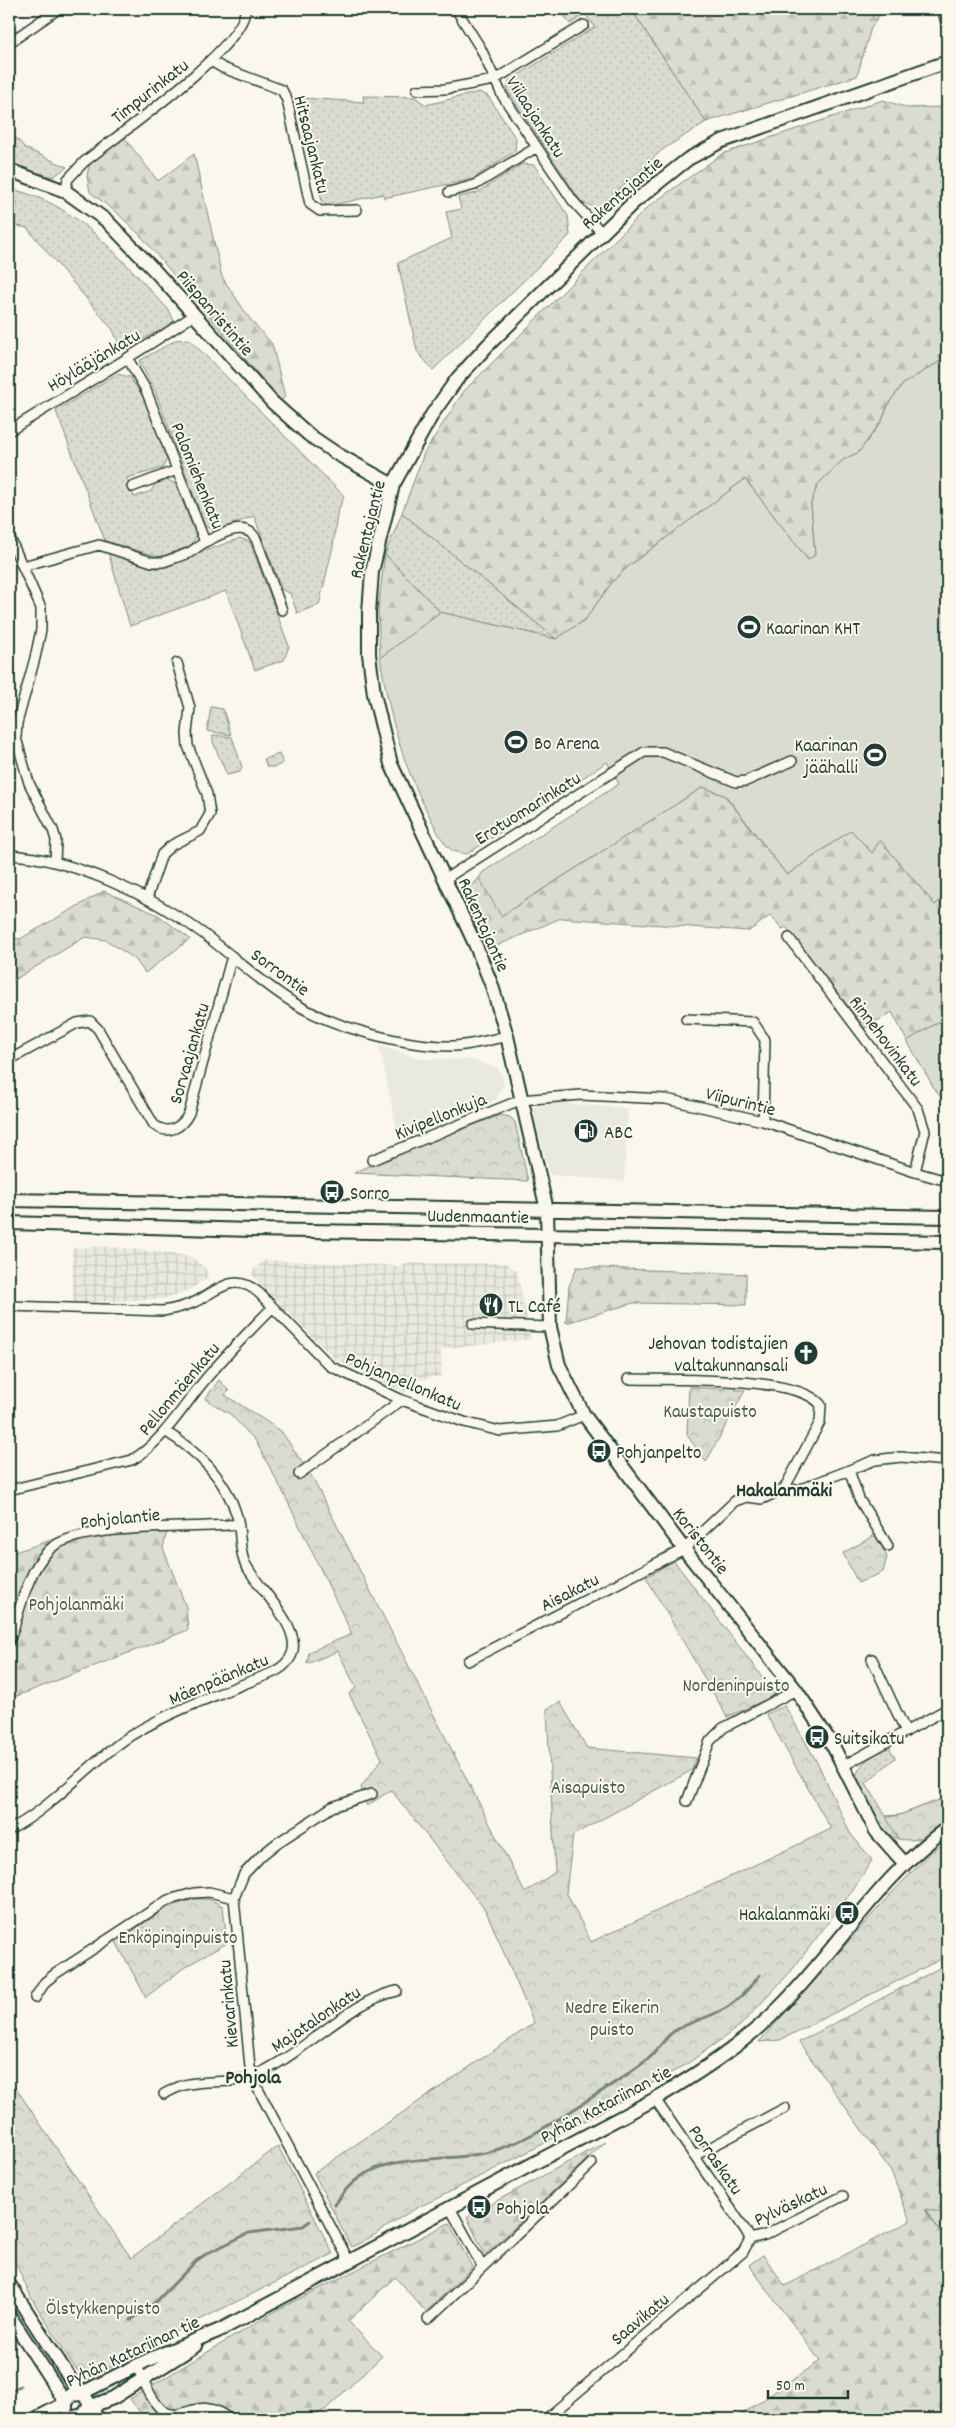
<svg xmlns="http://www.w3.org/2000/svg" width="956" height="2428" font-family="Dekko,sans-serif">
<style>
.built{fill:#eae9de}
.industrial{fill:url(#industrial-grid)}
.grass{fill:url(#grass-dots);stroke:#7d8c82}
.forest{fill:url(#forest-firs);stroke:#7d8c82}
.park{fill:url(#park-crowns);stroke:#7d8c82}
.pitch{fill:#dbdcd1;stroke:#7d8c82}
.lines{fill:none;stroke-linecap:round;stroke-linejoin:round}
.stream{stroke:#74847b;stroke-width:3}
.street-casing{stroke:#1f3d34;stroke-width:12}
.secondary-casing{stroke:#1f3d34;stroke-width:16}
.street{stroke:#fbf7ec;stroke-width:9}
.secondary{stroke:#fbf7ec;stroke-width:12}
.labels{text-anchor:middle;stroke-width:4;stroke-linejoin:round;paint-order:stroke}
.street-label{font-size:19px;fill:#1f3d34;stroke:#fbf7ec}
.poi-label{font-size:19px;fill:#1f3d34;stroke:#fbf7ec;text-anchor:start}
.park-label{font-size:19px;fill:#455d53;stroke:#fbf7ec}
.neighbourhood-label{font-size:20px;font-weight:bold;fill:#1f3d34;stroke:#fbf7ec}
</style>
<defs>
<pattern id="industrial-grid" width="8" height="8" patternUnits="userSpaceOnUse" patternTransform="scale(1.25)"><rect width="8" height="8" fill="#eae9de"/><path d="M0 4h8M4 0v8" fill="none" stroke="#c8c9bf"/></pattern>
<pattern id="grass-dots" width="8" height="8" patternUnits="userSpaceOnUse" patternTransform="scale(1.25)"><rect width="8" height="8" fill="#dbdcd1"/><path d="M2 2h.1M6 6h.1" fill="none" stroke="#bcbeb4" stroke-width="1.8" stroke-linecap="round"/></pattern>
<pattern id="forest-firs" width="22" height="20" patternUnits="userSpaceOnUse" patternTransform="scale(1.25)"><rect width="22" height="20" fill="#dbdcd1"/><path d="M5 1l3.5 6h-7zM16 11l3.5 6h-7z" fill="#bcbeb4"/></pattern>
<pattern id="park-crowns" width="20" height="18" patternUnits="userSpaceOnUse" patternTransform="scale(1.25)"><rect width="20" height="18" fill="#dbdcd1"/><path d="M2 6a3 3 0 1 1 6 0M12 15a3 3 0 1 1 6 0" fill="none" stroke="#bcbeb4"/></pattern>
</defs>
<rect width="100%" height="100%" fill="#fbf7ec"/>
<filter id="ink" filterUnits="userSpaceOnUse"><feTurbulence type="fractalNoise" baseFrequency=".02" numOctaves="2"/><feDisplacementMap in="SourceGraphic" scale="10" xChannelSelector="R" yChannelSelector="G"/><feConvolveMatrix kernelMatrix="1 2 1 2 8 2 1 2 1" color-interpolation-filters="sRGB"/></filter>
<g filter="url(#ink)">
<path class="built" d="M 379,1046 L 423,1059 L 472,1060 L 498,1068 L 504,1083 L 496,1100 L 399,1138 Z
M 558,1103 L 628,1108 L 624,1181 L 550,1175 L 531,1107 Z"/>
<path class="industrial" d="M 101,1246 L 170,1253 L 191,1257 L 206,1269 L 208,1278 L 189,1290 L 163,1299 L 73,1303 L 72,1248 Z
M 264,1260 L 401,1266 L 404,1263 L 505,1263 L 517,1271 L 531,1339 L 441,1349 L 442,1376 L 408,1381 L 405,1393 L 336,1360 L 268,1293 L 251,1273 Z"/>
<path class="grass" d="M 559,9 L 631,9 L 706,122 L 662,150 L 599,208 L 582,203 L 507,90 L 509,81 L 595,27 L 585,14 L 570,24 Z
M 479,92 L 488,96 L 516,139 L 515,151 L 472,179 L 384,198 L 383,194 L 328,206 L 322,202 L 301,98 L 364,102 L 363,96 L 415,97 L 426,105 Z
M 9,130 L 25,148 L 67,167 L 53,177 L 9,165 Z
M 522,164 L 534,165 L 568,216 L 570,235 L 433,370 L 417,351 L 398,263 L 452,238 L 446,212 L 461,209 L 458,197 L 477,193 Z
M 9,189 C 77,201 123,262 168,309 L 175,323 L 121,350 L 113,330 L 27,228 L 9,224 L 9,212 L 18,204 L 9,195 Z
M 189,339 L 344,496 L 337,514 L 333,546 L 319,605 L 297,613 L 290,593 L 282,590 L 254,516 L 215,531 L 205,526 L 155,391 L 139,361 L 176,340 Z
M 117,374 L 130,377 L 145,400 L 167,458 L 163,468 L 127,478 L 134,497 L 151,491 L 155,484 L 168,480 L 176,484 L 196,536 L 191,546 L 160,557 L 105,541 L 56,411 Z
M 402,513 L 556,639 L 440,612 L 385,554 Z
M 240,538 L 250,542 L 289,646 L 284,660 L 255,670 L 226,591 L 130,626 L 108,552 L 158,569 Z
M 211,707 L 223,709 L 231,735 L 207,731 Z
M 213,735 L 232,737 L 242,767 L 240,772 L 227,775 L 213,742 Z
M 889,1747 L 895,1758 L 866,1783 L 886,1816 L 900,1815 L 947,1797 L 920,1826 L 898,1839 C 876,1831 866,1802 855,1783 C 857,1762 872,1756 889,1747 Z"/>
<path class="forest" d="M 631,9 L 883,9 L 871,28 L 857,76 L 706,122 Z
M 883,100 L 908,108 L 939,107 L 947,112 L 947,357 L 903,384 L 889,403 L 882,420 L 859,452 L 843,460 L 818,484 L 811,503 L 815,555 L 808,560 L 745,479 L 630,565 L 613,581 L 585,620 L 556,639 L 402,513 L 424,453 L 464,391 L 649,206 L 722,154 Z
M 124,137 L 158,181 L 194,154 L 222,277 L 250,319 L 272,344 L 285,397 L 281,401 L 140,235 L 117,213 L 90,192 L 87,176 L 90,161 Z
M 385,554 L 440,612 L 380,658 L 378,609 Z
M 703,787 L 725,796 L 787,875 L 851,830 L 872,853 L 880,840 L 935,905 L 947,895 L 947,1017 L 907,1041 L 892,1012 L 865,1028 L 786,927 L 782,929 L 771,915 L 749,931 L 561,918 L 487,950 L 463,896 L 479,878 L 502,915 Z
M 104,891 L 158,915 L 190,939 L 145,973 L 135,959 L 106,940 L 85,937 L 9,983 L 9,938 L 20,939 Z
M 577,1267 L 746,1274 L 746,1305 L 633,1303 L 566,1323 L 569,1286 Z
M 228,1517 L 230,1530 L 167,1531 L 163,1548 L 186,1607 L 188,1630 L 9,1699 L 9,1554 L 79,1531 L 109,1525 L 220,1522 Z
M 947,1964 L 947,2214 L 925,2210 L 947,2241 L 947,2419 L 735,2419 L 820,2361 L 749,2265 L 763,2255 L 785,2286 L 910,2221 L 891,2171 L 799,2042 Z
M 605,2142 L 485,2255 L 467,2217 Z
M 449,2223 L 472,2267 L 426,2312 L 395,2277 L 348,2321 L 382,2356 L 325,2410 L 306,2419 L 212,2419 L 204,2409 L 190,2419 L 145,2419 L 130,2399 L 279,2309 Z"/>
<path class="park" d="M 279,754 L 283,763 L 275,767 L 267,767 L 264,759 Z
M 500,1115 L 510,1117 L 515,1122 L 528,1181 L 354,1173 L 380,1161 Z
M 219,1380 L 229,1391 L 225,1395 L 281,1431 L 312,1477 L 525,1893 L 555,1872 L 547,1709 L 560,1702 L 587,1748 L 696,1758 L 692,1770 L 573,1835 L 566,1892 L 591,1942 L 831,1829 L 766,1714 L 785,1706 L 818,1764 L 850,1833 L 872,1860 L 853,1890 L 792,1970 L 741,2025 L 687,2064 L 543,2144 L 432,2201 C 402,2212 381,2235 351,2247 L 314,2173 L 534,2023 L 486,1911 L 391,1790 L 367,1806 L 361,1787 L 382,1759 L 349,1694 L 356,1688 L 338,1651 L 307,1664 L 309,1652 L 352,1634 L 283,1492 L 255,1440 L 230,1414 L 205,1399 Z
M 689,1387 L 745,1390 L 706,1462 L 687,1435 Z
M 877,1534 L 887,1557 L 883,1572 L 858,1583 L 843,1553 Z
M 674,1561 L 776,1695 L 727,1717 L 646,1577 Z
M 947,1797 L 947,1820 C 929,1834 922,1843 898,1839 L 886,1817 L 900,1815 Z
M 947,1841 L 947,1956 L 780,2040 L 759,2042 L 889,1896 L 931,1852 Z
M 194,1899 L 209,1899 L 223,1906 L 227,1943 L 185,1967 L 146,1997 L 116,1942 L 168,1907 Z
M 9,2078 L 131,2258 L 278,2146 L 333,2254 L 171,2334 L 88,2380 L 75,2368 L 32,2299 L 9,2249 Z
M 925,2209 L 947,2214 L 947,2241 Z"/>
<path class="pitch" d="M 947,357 L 947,895 L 935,905 L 880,840 L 872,853 L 851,830 L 787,875 L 726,796 L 703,787 L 501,916 L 479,878 L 483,872 L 619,784 L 607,762 L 467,854 C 461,853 453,852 449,848 C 440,839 435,826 429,815 C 401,761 390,717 380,658 L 440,612 L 556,639 L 585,620 L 613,581 L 630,565 L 745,479 L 808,560 L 815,555 L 811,503 L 818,484 L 843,460 L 859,452 L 882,421 L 889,403 L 903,384 Z
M 947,1017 L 947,1106 L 934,1088 L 907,1041 Z"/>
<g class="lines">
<path class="stream" d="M 335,2205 C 368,2147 432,2165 485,2153 C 522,2144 554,2122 585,2102 C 606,2088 628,2075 648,2059 C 658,2051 663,2039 673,2032 C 686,2023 704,2019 718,2012 C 737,2003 747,1990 760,1975
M 131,2320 L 157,2301 L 196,2261 L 206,2254 L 249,2233 L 303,2226 L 310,2221
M 9,2393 L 20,2386"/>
<defs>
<path id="street" d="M 456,9 L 481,49 L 502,95 L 573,201 L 602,233
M 942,9 L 947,25
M 9,43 L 58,9
M 211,61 L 223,68 L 282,90 L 287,100 L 310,204 L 320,211 L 357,210
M 417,90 L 445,89 L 494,80 L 584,25
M 65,191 L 68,179 L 84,162 C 114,138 248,45 245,9
M 449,192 L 475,185 L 537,147
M 128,359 L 146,390 L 205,542 C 220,535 245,519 256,539 L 282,610
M 9,431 C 71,392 134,356 194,315
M 132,487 L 177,470
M 9,536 L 41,608 L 41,630 L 35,658 L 17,723 L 16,738 L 29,783 L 53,830 L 56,840 L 55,862
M 23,566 L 99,545 L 152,562 L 163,562 L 189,553 L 205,542
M 9,855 C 71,858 150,895 201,932 C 232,955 261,983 294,1003 C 334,1028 408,1047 454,1046 C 472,1045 489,1040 507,1036
M 445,879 L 644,752 L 663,752 L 736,782 L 746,781 L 792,761
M 147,898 L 162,854 L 172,845 L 200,831 L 210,814 L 207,794 L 188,746 L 187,733 L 190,708 L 177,663
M 789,938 L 918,1109 L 925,1131 L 915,1172
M 686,1019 L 753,1022 L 765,1040 L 763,1121
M 9,1060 L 77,1023 L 90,1021 L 98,1029 L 154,1125 C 169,1136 182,1127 189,1113 L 232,956
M 372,1160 L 520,1100 L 581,1095 L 666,1099 L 763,1121 L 915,1172 L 947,1181
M 9,1306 L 163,1311 C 175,1309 186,1306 197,1301 C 219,1289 235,1272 259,1293 L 330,1366 L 402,1400 L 464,1422 L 500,1431 L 557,1426 L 584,1415
M 473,1324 L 550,1327
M 849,1470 L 859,1499 L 888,1546
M 299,1474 L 402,1400
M 784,1489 L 798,1490 L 875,1460 L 901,1457 L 947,1461
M 9,1490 L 132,1460 C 165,1440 184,1404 209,1375 C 229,1352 251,1329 272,1308
M 9,1642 C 20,1613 25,1575 48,1551 C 75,1521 196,1530 238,1524
M 872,1659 L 906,1732
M 468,1661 L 684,1549 L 735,1501 L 747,1497 L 762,1499 L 784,1489 L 820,1422 L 821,1405 C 799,1375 666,1380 628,1379
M 843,1766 L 947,1709
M 687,1801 L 710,1741 L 723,1728 L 796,1690
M 9,1830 C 54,1807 87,1764 130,1736 C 171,1710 228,1691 274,1672 C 327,1644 256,1591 244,1561 C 239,1547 241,1531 237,1516 C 226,1478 198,1452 165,1431
M 35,1998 L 45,1982 L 55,1974 L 168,1900 L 194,1893 L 209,1892 L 234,1898
M 164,2094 C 172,2090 180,2085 189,2084 C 210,2080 233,2084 253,2076 C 301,2057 348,2001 397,1991
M 655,2099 L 746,2231 L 750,2239
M 694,2156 L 785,2108
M 450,2208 L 482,2266
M 750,2239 L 765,2235 L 843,2196
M 349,2261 L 258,2089 L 250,2067 L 234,1898 L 244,1874 L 262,1855 L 277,1843 L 332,1807 L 372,1794
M 428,2319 L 592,2163
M 136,2365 C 144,2379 149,2398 161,2409 C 182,2427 197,2392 229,2419
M 546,2419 L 743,2252 L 750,2239"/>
<path id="secondary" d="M 9,170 L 65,191 L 107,221 L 156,272 L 272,402 L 309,435 L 337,454 L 393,485
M 9,1200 L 947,1217
M 9,1223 L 252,1230 L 947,1242
M 905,1864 L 876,1831 L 833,1746 L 796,1690 L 684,1549 L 584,1415 L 559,1365 L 550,1327 L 547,1210 L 507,1036 L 492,986 L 476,946 L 391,764 L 374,694 L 369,654 L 369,612 L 372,572 L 393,485 L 433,413 L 457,379 L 488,345 L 634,202 L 688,159 L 722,141 L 947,62
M 9,2284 L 80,2394 L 85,2396 L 98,2419
M 9,2315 L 66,2403 L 66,2408
M 35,2419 L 66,2403 L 71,2395 L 80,2394 L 150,2359 L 220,2330 L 655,2099 C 702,2071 747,2042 785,2002 C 840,1945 882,1875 947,1828
M 65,2419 L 83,2415 L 89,2407 L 113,2398 L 195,2346"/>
</defs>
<use href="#street" class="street-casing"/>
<use href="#secondary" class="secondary-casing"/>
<use href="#street" class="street"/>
<use href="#secondary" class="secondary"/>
</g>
</g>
<defs>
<symbol id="stadium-disc" viewBox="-11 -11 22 22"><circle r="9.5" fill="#1f3d34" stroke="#fbf7ec"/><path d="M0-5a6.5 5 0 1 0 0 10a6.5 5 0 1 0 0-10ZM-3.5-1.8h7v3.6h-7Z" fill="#fff"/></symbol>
<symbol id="fuel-disc" viewBox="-11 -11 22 22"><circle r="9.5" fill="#1f3d34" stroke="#fbf7ec"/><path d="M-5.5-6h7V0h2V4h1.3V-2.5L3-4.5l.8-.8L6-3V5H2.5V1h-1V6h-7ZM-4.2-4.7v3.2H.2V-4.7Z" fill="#fff"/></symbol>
<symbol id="bus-disc" viewBox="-11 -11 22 22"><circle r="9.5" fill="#1f3d34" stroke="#fbf7ec"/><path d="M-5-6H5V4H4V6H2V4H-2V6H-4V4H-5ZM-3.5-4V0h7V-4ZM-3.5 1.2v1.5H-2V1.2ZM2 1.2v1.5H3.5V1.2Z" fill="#fff"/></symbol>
<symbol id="restaurant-disc" viewBox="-11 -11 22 22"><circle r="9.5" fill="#1f3d34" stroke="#fbf7ec"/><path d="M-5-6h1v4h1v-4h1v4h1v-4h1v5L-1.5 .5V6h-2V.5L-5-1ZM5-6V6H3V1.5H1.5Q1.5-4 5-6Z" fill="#fff"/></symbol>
<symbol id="church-disc" viewBox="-11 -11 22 22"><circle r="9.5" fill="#1f3d34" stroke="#fbf7ec"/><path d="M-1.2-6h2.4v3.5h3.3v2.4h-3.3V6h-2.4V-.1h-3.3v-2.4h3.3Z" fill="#fff"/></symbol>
</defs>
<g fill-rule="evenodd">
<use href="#stadium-disc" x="735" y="613" width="28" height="28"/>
<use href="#stadium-disc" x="502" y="728" width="28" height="28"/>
<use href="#stadium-disc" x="861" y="741" width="28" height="28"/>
<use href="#fuel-disc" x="572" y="1117" width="28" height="28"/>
<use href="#bus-disc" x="318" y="1178" width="28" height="28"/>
<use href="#restaurant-disc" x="477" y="1291" width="28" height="28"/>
<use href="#church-disc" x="792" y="1339" width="28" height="28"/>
<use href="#bus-disc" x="585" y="1437" width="28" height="28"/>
<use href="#bus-disc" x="803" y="1723" width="28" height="28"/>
<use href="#bus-disc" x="833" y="1899" width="28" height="28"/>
<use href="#bus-disc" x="465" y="2193" width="28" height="28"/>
</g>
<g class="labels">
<g class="street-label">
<text transform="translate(149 90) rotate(-38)" y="7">Timpurinkatu</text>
<text transform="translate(537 116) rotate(57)" y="7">Viilaajankatu</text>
<text transform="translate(313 144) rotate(76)" y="7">Hitsaajankatu</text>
<text transform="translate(621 192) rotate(-41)" y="7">Rakentajantie</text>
<text transform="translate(216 312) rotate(49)" y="7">Piispanristintie</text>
<text transform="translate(93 359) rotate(-31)" y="7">Höylääjänkatu</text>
<text transform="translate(199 475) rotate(68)" y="7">Palomiehenkatu</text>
<text transform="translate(366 529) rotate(-76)" y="7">Rakentajantie</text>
<text transform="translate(527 807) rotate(-32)" y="7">Erotuomarinkatu</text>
<text transform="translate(485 924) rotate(66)" y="7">Rakentajantie</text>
<text transform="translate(281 971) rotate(36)" y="7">Sorrontie</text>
<text transform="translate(887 1040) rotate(53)" y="7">Rinnehovinkatu</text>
<text transform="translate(188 1053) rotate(-74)" y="7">Sorvaajankatu</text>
<text transform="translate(741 1100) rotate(14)" y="7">Viipurintie</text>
<text transform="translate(440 1115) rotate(-22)" y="7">Kivipellonkuja</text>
<text transform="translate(478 1215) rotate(1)" y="7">Uudenmaantie</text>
<text transform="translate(404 1380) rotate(23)" y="7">Pohjanpellonkatu</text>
<text transform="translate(178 1388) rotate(-50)" y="7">Pellonmäenkatu</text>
<text transform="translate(120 1517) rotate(-6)" y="7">Pohjolantie</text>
<text transform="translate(702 1540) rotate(52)" y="7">Koristontie</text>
<text transform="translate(569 1591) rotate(-27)" y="7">Aisakatu</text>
<text transform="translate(218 1678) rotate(-23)" y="7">Mäenpäänkatu</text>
<text transform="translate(227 2004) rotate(-95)" y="7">Kievarinkatu</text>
<text transform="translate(315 2018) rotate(-34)" y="7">Majatalonkatu</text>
<text transform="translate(605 2103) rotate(-28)" y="7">Pyhän Katariinan tie</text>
<text transform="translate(717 2159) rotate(55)" y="7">Porraskatu</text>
<text transform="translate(790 2203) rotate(-25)" y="7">Pylväskatu</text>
<text transform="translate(639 2318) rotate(-40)" y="7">Saavikatu</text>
<text transform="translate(132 2350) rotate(-25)" y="7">Pyhän Katariinan tie</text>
</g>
<g class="poi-label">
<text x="766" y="634">Kaarinan KHT</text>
<text x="534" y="749">Bo Arena</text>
<text x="858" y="751" text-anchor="end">Kaarinan<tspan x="858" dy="22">jäähalli</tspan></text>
<text x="604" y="1138">ABC</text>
<text x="350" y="1199">Sorro</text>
<text x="508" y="1312">TL Café</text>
<text x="788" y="1349" text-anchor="end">Jehovan todistajien<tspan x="788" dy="22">valtakunnansali</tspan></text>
<text x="616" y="1458">Pohjanpelto</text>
<text x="834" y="1744">Suitsikatu</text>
<text x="830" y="1920" text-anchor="end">Hakalanmäki</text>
<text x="496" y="2214">Pohjola</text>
</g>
<g class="park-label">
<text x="710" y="1417">Kaustapuisto</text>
<text x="76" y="1610">Pohjolanmäki</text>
<text x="736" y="1691">Nordeninpuisto</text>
<text x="588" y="1793">Aisapuisto</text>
<text x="178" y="1943">Enköpinginpuisto</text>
<text x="612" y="2013">Nedre Eikerin<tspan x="612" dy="22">puisto</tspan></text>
<text x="103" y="2314">Ölstykkenpuisto</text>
</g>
<g class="neighbourhood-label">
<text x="784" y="1496">Hakalanmäki</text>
<text x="253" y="2083">Pohjola</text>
</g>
</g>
<rect width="956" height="2428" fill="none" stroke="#fbf7ec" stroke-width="30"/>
<rect x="15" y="15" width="926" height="2398" fill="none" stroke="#1f3d34" stroke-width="2" filter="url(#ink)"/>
<path d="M768 2390v8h80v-8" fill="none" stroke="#1f3d34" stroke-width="2.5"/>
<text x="776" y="2390" font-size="15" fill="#1f3d34" stroke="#fbf7ec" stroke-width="4" paint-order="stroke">50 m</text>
</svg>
